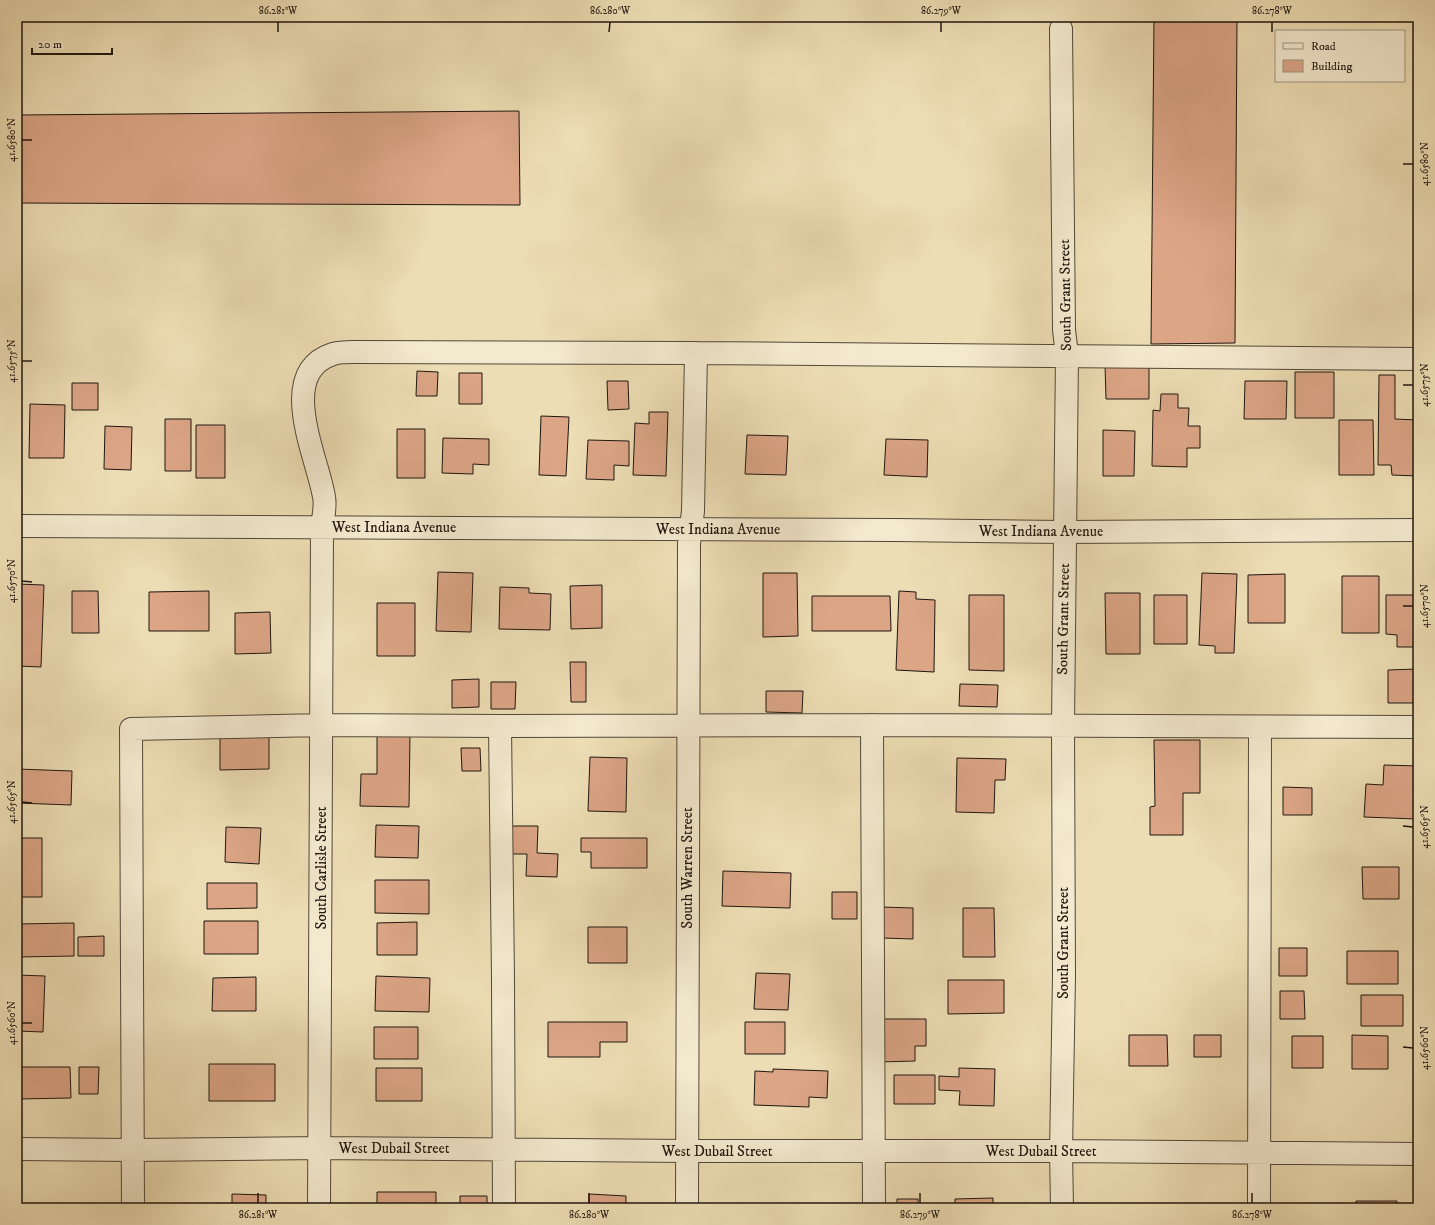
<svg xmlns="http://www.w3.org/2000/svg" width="1435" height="1225" font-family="'IM FELL DW Pica',serif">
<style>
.building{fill:#dba586;stroke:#1f160f}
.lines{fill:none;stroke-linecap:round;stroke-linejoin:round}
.minor-casing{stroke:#524838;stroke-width:24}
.minor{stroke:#f3e9ce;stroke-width:22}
.ticks{fill:none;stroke:#1f160f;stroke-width:1.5}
.labels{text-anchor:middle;stroke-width:3;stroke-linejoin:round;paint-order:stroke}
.street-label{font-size:15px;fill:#1f160f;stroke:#f3e9ce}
.neatline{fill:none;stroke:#1f160f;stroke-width:1.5}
.ticks-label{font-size:10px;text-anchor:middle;fill:#1f160f}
</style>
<rect width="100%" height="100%" fill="#edddb4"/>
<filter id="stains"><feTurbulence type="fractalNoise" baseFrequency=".005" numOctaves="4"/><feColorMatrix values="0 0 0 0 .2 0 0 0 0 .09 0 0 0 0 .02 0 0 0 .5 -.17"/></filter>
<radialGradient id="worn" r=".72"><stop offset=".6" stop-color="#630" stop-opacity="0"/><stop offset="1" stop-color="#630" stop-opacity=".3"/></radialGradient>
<path class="building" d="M 1154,17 L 1237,17 L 1235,343 L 1151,344 Z
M 519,111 L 520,205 L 17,203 L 17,115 Z
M 1105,365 L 1149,365 L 1149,399 L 1106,399 Z
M 417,371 L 438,372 L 437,396 L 416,396 Z
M 1295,372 L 1334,372 L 1334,418 L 1295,418 Z
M 459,373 L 482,373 L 482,404 L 459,404 Z
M 1379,375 L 1395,375 L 1395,419 L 1418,420 L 1418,476 L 1392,475 L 1391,465 L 1378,465 Z
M 607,381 L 628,381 L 629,409 L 608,410 Z
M 1245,381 L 1287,381 L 1286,419 L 1244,419 Z
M 72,383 L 98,383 L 98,410 L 72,410 Z
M 1161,394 L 1178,394 L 1178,408 L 1189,408 L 1188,426 L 1200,426 L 1200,448 L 1187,448 L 1187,467 L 1152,466 L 1153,410 L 1160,411 Z
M 30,404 L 65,405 L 64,458 L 29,458 Z
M 649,412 L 668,412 L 666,476 L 633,475 L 635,423 L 649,424 Z
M 541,416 L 569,417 L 566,476 L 539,475 Z
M 165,419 L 191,419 L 191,471 L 165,471 Z
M 1339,420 L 1373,420 L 1374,475 L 1339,475 Z
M 196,425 L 225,425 L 225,478 L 196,478 Z
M 105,426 L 132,427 L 131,470 L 104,469 Z
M 397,429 L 425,429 L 425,478 L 397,478 Z
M 1103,430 L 1135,431 L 1134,476 L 1103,476 Z
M 747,435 L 788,436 L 786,475 L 745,474 Z
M 443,438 L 489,439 L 489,465 L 473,464 L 473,474 L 442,473 Z
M 886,439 L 928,440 L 927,477 L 884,475 Z
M 588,440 L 629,441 L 629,466 L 614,465 L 614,480 L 586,479 Z
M 438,572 L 473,573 L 471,632 L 436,631 Z
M 763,573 L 797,573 L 798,636 L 763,637 Z
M 1202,573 L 1237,574 L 1234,653 L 1215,653 L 1215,646 L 1199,645 Z
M 1285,574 L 1285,623 L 1248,623 L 1248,575 Z
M 1342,576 L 1379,576 L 1379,633 L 1342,633 Z
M 17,584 L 44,585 L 41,667 L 17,666 Z
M 602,585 L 602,628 L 571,629 L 570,586 Z
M 500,587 L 529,588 L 529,593 L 551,594 L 550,630 L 499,629 Z
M 72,591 L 98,591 L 99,633 L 72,633 Z
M 209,591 L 209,631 L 149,631 L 149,592 Z
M 899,591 L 916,592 L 916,599 L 935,600 L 934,672 L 896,670 Z
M 1105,593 L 1140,593 L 1140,654 L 1106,654 Z
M 969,595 L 1004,595 L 1004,671 L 969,670 Z
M 1154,595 L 1187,595 L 1187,644 L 1154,644 Z
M 1386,595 L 1418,595 L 1418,647 L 1397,647 L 1397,635 L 1386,634 Z
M 812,596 L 890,596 L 891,631 L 812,631 Z
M 377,603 L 415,603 L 415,656 L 377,656 Z
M 270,612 L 271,653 L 235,654 L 235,613 Z
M 570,662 L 586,662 L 586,702 L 571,702 Z
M 1417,669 L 1417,703 L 1388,703 L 1388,670 Z
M 479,679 L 479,707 L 452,708 L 452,680 Z
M 491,682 L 516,682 L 515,709 L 491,709 Z
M 960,684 L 998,685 L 997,707 L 959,706 Z
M 766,691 L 803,691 L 802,713 L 766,712 Z
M 377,733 L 410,734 L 409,807 L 360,806 L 361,774 L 377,774 Z
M 269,737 L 269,769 L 220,770 L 220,738 Z
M 1154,740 L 1200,740 L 1200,793 L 1183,793 L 1183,835 L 1150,835 L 1150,807 L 1155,806 Z
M 461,748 L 480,748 L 481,771 L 462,771 Z
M 590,757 L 627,758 L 626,812 L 588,811 Z
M 957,758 L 1006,759 L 1005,780 L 995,780 L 994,813 L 956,812 Z
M 1384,765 L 1418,766 L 1416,819 L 1364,817 L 1366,784 L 1383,785 Z
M 17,769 L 72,771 L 71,805 L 17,803 Z
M 1283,787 L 1312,788 L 1312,815 L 1283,815 Z
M 376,825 L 419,826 L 418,858 L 375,857 Z
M 512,826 L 538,826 L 537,853 L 558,854 L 557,877 L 526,876 L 527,854 L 512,854 Z
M 226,827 L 261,828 L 259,864 L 225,862 Z
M 17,838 L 42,838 L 42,897 L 17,897 Z
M 581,838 L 647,838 L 647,868 L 591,868 L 591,852 L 581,852 Z
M 1362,867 L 1399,867 L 1399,899 L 1363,899 Z
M 723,871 L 791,873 L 790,908 L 722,906 Z
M 375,880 L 429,880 L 429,914 L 375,913 Z
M 207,883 L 257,883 L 257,908 L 207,909 Z
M 832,892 L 857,892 L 857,919 L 832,919 Z
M 882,907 L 913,908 L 913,939 L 882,938 Z
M 963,908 L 994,908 L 995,957 L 963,957 Z
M 204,921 L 258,921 L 258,954 L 204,954 Z
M 417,922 L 417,955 L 377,955 L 377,923 Z
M 74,923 L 74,956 L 17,957 L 17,924 Z
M 588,927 L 627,927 L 627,963 L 588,963 Z
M 104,936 L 104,956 L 78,956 L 78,937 Z
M 1279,948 L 1307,948 L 1307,976 L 1279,976 Z
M 1347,951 L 1398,951 L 1398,984 L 1347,984 Z
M 756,973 L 790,974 L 788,1010 L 754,1009 Z
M 17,975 L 45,976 L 43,1032 L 17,1031 Z
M 376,976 L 430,978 L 429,1012 L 375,1011 Z
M 256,977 L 256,1011 L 212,1011 L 213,978 Z
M 948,980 L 1004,980 L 1004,1013 L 948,1014 Z
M 1280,991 L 1304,991 L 1305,1019 L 1280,1019 Z
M 1361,995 L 1403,995 L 1403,1026 L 1361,1026 Z
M 879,1019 L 926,1019 L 926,1046 L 915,1046 L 915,1061 L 879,1062 Z
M 548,1022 L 627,1022 L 627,1042 L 600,1042 L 600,1057 L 548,1057 Z
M 745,1022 L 785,1022 L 785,1054 L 745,1054 Z
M 374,1027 L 418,1027 L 418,1059 L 374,1059 Z
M 1129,1035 L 1167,1035 L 1168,1066 L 1129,1066 Z
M 1194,1035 L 1221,1035 L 1221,1057 L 1194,1057 Z
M 1352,1035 L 1388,1036 L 1388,1069 L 1352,1069 Z
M 1292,1036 L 1323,1036 L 1323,1068 L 1292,1068 Z
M 209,1064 L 275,1064 L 275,1101 L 209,1101 Z
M 17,1067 L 70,1067 L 71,1098 L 17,1099 Z
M 79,1067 L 99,1067 L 98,1094 L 79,1094 Z
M 376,1068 L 422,1068 L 422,1101 L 376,1101 Z
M 959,1068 L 995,1069 L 994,1106 L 959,1105 L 960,1091 L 939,1090 L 939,1076 L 959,1077 Z
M 773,1069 L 828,1071 L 827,1098 L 809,1097 L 809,1107 L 754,1105 L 755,1071 L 773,1072 Z
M 894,1075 L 935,1075 L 935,1104 L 894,1104 Z
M 377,1192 L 436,1192 L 436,1208 L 377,1208 Z
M 232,1194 L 266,1195 L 266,1208 L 232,1208 Z
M 589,1194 L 626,1196 L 626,1208 L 589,1208 Z
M 460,1196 L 487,1196 L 487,1208 L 460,1208 Z
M 993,1198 L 993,1208 L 955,1208 L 955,1199 Z
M 897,1199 L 918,1199 L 918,1208 L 897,1208 Z
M 1356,1201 L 1397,1201 L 1397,1208 L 1356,1208 Z"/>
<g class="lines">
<defs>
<path id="minor" d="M 1061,29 L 1064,330 L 1067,355 L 1063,726 L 1064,976 L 1061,1151 L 1062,1208
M 17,526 L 896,530 L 1064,532 L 1418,530
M 872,725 L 874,1208
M 500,726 L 503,978 L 504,1208
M 17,1149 L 133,1150 L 319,1148 L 687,1151 L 1061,1151 L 1418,1154
M 133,1208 L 131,729 L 322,725 L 500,726 L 872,725 L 1418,727
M 319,1208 L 322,527 C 323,518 326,506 324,497 C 318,458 275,373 333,354 C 339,352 347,352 354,352 L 696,353 L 1418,359
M 687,1208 L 689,544 L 693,511 L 696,353
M 1259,1208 L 1260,727"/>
</defs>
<use href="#minor" class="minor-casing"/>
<use href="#minor" class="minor"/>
</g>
<path class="ticks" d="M 278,32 L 278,22M 609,32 L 610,22M 941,32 L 941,22M 1272,32 L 1272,22M 22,140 L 32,140M 1403,164 L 1413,164M 22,361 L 32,361M 1403,385 L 1413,385M 22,581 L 32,582M 1403,606 L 1413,606M 22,802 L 32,803M 1403,826 L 1413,827M 22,1023 L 32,1023M 1403,1047 L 1413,1048M 258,1203 L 258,1193M 589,1203 L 589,1193M 920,1203 L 920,1193M 1252,1203 L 1252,1193"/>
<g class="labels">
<g class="street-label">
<text transform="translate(1065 295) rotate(-91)" y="5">South Grant Street</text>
<text x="394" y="532">West Indiana Avenue</text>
<text x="718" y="534">West Indiana Avenue</text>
<text x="1041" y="536">West Indiana Avenue</text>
<text transform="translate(1063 619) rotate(-89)" y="5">South Grant Street</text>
<text transform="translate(321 868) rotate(-90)" y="5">South Carlisle Street</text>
<text transform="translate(687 868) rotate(-90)" y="5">South Warren Street</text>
<text transform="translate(1063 943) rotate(-90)" y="5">South Grant Street</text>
<text x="394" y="1153">West Dubail Street</text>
<text x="717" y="1156">West Dubail Street</text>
<text x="1041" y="1156">West Dubail Street</text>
</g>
</g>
<rect width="1435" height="1225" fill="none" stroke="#edddb4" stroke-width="44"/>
<rect x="1275" y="30" width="130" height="52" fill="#f3e9ce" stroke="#9e9582"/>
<rect x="1283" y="43" width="20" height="6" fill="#f3e9ce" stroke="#9e9582"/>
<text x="1311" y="50" font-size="12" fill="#1f160f">Road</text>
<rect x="1283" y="60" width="20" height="12" fill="#dba586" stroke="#9e9582"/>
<text x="1311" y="70" font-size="12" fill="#1f160f">Building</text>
<path d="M32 48v6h80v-6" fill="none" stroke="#1f160f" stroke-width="2"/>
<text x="38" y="48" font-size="12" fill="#1f160f" stroke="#f3e9ce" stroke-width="3" paint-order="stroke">20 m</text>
<rect x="22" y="22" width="1391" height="1181" class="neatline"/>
<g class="ticks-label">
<text x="278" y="14">86.281°W</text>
<text x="610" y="14">86.280°W</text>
<text x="941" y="14">86.279°W</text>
<text x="1272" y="14">86.278°W</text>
<text transform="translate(11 140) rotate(-90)" y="4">41.6580°N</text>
<text transform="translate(1424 164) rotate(-90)" y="4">41.6580°N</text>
<text transform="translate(11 361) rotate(-90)" y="4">41.6575°N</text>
<text transform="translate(1424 385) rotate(-90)" y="4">41.6575°N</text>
<text transform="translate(11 581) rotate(-90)" y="4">41.6570°N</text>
<text transform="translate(1424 606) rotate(-90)" y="4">41.6570°N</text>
<text transform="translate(11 802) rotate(-90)" y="4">41.6565°N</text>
<text transform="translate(1424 827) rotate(-90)" y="4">41.6565°N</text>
<text transform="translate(11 1023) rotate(-90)" y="4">41.6560°N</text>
<text transform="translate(1424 1048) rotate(-90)" y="4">41.6560°N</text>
<text x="258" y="1218">86.281°W</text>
<text x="589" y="1218">86.280°W</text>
<text x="920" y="1218">86.279°W</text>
<text x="1252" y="1218">86.278°W</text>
</g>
<rect width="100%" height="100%" filter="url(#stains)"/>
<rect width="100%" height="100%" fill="url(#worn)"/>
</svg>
